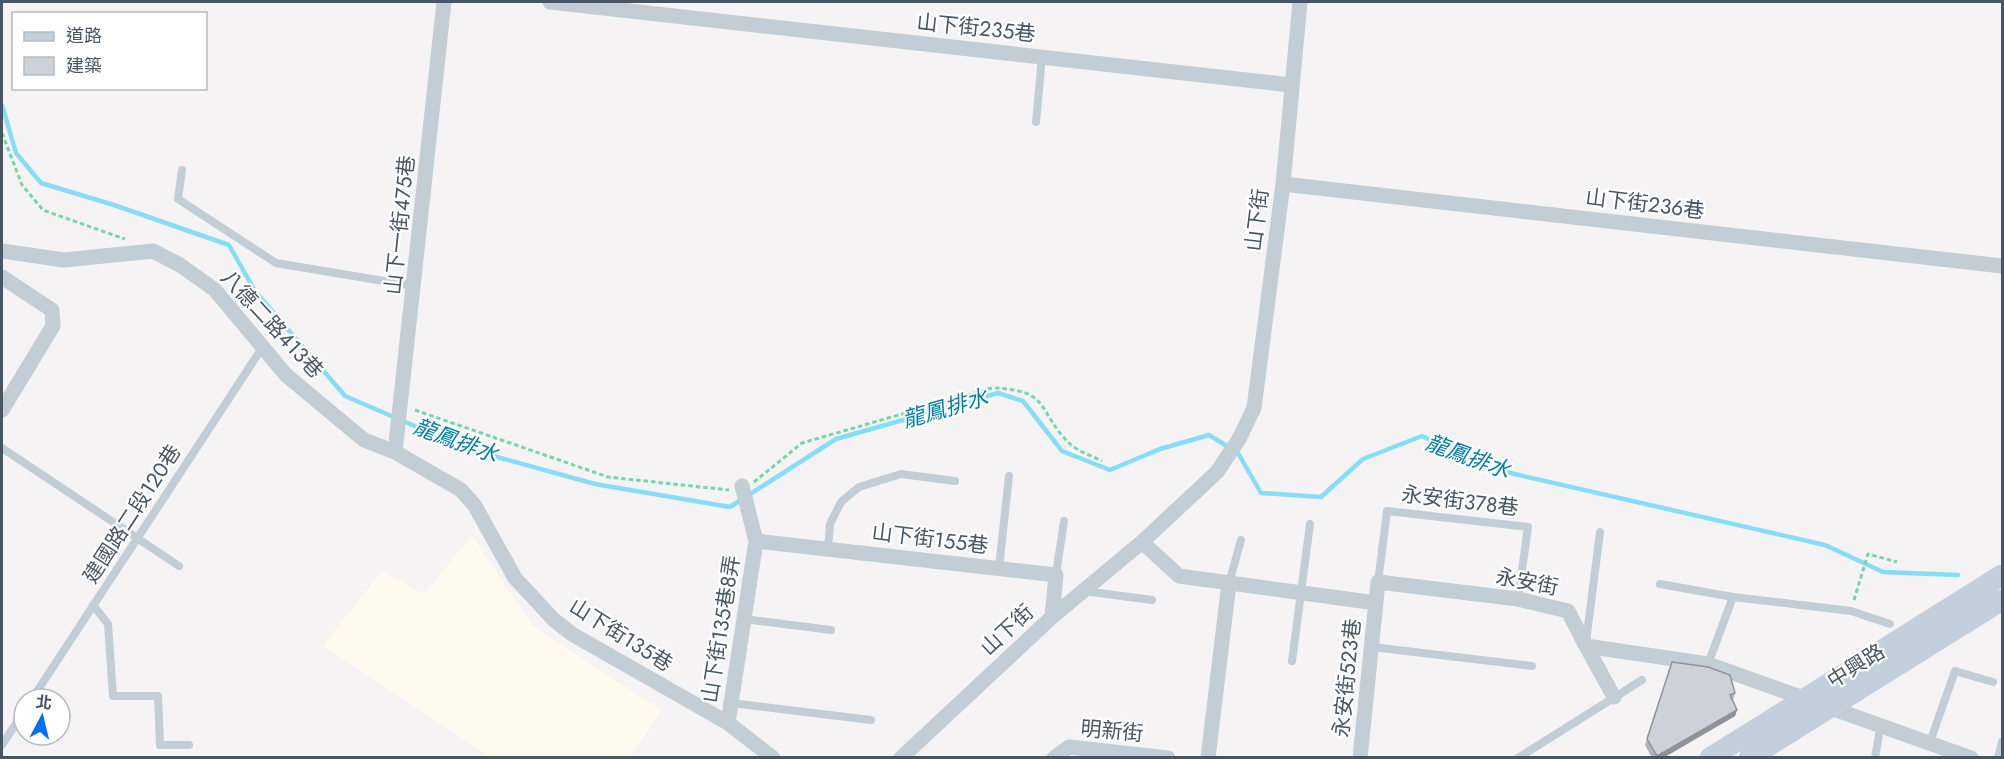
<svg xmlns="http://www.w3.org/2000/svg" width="2004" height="759" font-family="Jost,'Noto Sans TC',sans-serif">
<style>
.commercial{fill:#fefaed}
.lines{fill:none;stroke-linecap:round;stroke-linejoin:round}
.stream{stroke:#87ddf7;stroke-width:4.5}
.path{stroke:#72d8a8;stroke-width:3;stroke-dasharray:4.5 3;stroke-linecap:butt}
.lane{stroke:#c2cdd5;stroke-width:8}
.street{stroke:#c2cdd5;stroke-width:15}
.secondary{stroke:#c4cfdd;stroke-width:21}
.wall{fill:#b1b4ba}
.shaded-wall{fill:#909297}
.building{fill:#ced1d8;stroke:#909297;stroke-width:1.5}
.labels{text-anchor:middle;stroke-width:4.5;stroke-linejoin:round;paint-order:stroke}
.street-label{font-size:21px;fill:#485563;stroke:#fff}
.water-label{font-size:22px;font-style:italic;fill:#037fa4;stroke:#fff}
</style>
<rect width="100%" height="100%" fill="#f5f3f3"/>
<path class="commercial" d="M 472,536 L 534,627 L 661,710 L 631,757 L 490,757 L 323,646 L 382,571 L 424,594 Z"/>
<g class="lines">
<path class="stream" d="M 2,105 L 16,153 L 41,183 L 114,205 L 229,245 L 255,291 L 345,396 L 468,449 L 595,484 L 730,507 L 836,439 L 998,393 L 1023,401 L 1062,451 L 1110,470 L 1160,449 L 1209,435 L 1238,453 L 1261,493 L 1321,497 L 1363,459 L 1422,436 L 1488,468 L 1825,545 L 1883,572 L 1958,575"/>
<path class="path" d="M 2,133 L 22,185 L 43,210 L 125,239
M 415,410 L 608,477 L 729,490
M 754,482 L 802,443 L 992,388 C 1052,390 1036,410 1069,443 C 1077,451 1092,456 1102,461
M 1854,600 L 1868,554 L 1897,562"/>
<path class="lane" d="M 1036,122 L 1042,57
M 182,170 L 178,199 L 276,263 L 414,286
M 2,448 L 179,566
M 828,549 L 830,524 L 841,502 L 859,487 L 901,474 L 955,481
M 999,568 L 1009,476
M 1056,575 L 1064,521
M 1378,582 L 1387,511 L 1528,527 L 1518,599
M 1229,583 L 1241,540
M 1660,584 L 1733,597
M 1084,591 L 1152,600
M 93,605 L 108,624 L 113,696 L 158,696 L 160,745 L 189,745
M 744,619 L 831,630
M 1586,642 L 1600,532
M 1372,647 L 1532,666
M 1292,661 L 1310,524
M 1708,664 L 1733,597 L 1851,611 L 1890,624
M 32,699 L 262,348
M 731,703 L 871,720
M 1930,742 L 1955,671 L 1993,682
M 2,745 L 24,711
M 1518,758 L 1642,680
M 1875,758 L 1881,724
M 1998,758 L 2002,742"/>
<path class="street" d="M 550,2 L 1291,85
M 1283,184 L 2002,266
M 2,251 L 64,260 L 153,251 L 180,265 L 215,290 L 286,375 L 364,440 L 395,452 L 461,490 L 475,506 L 515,578 L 554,620 L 572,634 L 728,723 L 773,758
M 2,277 L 52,310 L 53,326 L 2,410
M 395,452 L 444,2
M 756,541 L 1056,575 L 1052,617
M 1142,542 L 1179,576 L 1376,603
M 1586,646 L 1614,697
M 728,723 L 756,541 L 742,486
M 901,758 L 1052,617 L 1142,542 L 1217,472 L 1239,439 L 1254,408 L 1283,184 L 1300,2
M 1054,758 L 1069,747 L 1168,758
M 1208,758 L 1229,583
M 1360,758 L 1378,582 L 1518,599 L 1568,611 L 1586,646 L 1708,664 L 1971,758"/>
<path class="secondary" d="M 1710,758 L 2002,575
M 1749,758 L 2002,600"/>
</g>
<path class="wall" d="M 1672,662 L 1735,693 L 1733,700 L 1737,710 L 1735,716 L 1663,758 L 1652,758 L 1645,745 Z"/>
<path class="shaded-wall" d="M 1737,710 L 1735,716 L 1663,758 L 1656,758 L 1657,756 Z"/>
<path class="building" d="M 1672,662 L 1708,667 L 1730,675 L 1735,693 L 1730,695 L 1737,710 L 1657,756 L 1647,739 Z"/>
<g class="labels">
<g class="street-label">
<text transform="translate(976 28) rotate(6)" y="7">山下街235巷</text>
<text transform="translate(1645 204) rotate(7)" y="7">山下街236巷</text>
<text transform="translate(1257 220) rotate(-83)" y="7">山下街</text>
<text transform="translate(400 225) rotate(-84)" y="7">山下一街475巷</text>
<text transform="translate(272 324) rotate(47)" y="7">八德二路413巷</text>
<text transform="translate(1460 501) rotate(7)" y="7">永安街378巷</text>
<text transform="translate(132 514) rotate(-57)" y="7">建國路二段120巷</text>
<text transform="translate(930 539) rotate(7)" y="7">山下街155巷</text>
<text transform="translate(1527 582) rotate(11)" y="7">永安街</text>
<text transform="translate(721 629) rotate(-81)" y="7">山下街135巷8弄</text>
<text transform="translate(1007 630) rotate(-43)" y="7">山下街</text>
<text transform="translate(621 635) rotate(32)" y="7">山下街135巷</text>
<text transform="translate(1856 666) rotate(-32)" y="7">中興路</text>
<text transform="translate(1347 678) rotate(-84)" y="7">永安街523巷</text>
<text transform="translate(1112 731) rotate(5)" y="7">明新街</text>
</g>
<g class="water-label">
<text transform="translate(945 408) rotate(-16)" y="8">龍鳳排水</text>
<text transform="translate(456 440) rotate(20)" y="8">龍鳳排水</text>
<text transform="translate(1468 456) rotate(20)" y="8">龍鳳排水</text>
</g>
</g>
<rect width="2004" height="759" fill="none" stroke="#485563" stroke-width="6"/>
<rect x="12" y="12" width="195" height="78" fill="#ffffff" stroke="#b6bbc1" stroke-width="1.5"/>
<rect x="24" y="32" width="30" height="9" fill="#c4cfdd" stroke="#b6bbc1" stroke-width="1.5"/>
<text x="66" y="42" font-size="18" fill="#485563">道路</text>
<rect x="24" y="57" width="30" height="18" fill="#ced1d8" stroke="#b6bbc1" stroke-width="1.5"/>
<text x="66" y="72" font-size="18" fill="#485563">建築</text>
<g transform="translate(42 717) rotate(7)"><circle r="28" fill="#ffffff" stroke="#b6bbc1" stroke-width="1.5"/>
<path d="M0-4.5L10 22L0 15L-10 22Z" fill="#066cfb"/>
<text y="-9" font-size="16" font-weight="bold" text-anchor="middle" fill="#485563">北</text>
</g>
</svg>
